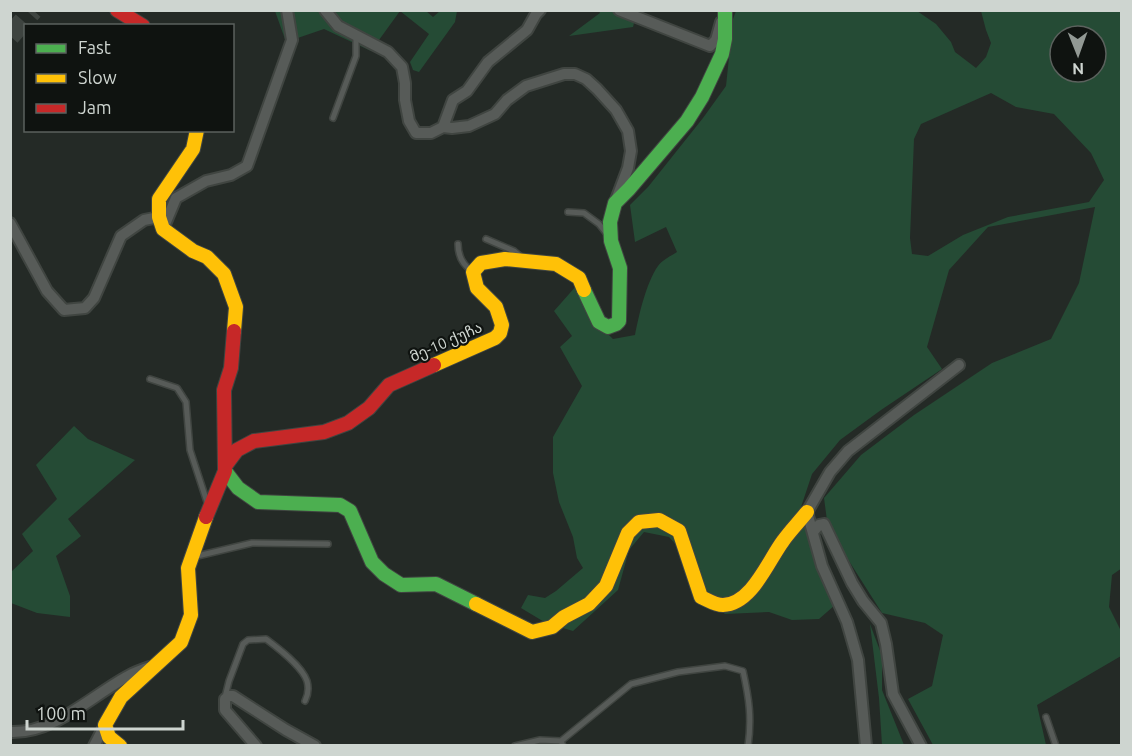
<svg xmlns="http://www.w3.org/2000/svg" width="1132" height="756" font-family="Ubuntu,'Noto Sans Georgian',sans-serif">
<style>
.green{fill:#254b35;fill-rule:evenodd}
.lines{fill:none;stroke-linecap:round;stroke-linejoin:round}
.highway-tunnel{stroke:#3e4440;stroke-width:20;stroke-dasharray:20 10;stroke-linecap:butt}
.lane-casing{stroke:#404541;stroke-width:8}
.street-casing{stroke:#404541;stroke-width:14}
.fast-casing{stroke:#404541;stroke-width:16}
.slow-casing{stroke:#404541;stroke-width:16}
.jam-casing{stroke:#404541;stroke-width:16}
.lane{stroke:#575b58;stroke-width:5}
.street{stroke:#575b58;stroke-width:10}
.fast{stroke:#4caf50;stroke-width:14}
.slow{stroke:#ffc107;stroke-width:14}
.jam{stroke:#c62828;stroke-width:14}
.labels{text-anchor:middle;stroke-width:4.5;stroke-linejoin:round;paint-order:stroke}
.street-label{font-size:15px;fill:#ced5d0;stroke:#0f1310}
</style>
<rect width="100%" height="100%" fill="#242a26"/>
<path class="green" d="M 275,11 L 400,11 L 371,51 L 324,29 L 286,42 Z
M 400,11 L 426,11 L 433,17 L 440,11 L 457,11 L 455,22 L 419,72 L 413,70 L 410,62 L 429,34 Z
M 599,11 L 637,11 L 633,27 L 569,36 L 600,13 Z
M 736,11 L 917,11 L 936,24 L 951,42 L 955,52 L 976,68 L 986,57 L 991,43 L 986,30 L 981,11 L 1121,11 L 1122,568 L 1112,575 L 1109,607 L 1121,631 L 1121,656 L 1037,705 L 1046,745 L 933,745 L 908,699 L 932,686 L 943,635 L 925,623 L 882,613 L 828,528 L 824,498 L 861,455 L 914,415 L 992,363 L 1051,339 L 1079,283 L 1095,207 L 988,227 L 949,270 L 927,347 L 942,369 L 881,410 L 840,440 L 812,474 L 800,510 L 843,598 L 819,619 L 792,620 L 769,612 L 725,614 L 699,592 L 689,559 L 669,537 L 644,532 L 629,550 L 618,590 L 573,631 L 546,623 L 521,608 L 528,595 L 545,598 L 556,591 L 583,568 L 577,558 L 573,537 L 559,502 L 553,473 L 553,437 L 582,386 L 560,347 L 572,336 L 554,311 L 577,285 L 601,327 L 613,339 L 635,335 C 639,315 646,283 658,266 C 662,260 671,256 677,252 L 666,227 L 635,242 L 630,205 L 648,187 L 703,118 L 726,86 L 733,19 ZM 1060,36 L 1096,36 L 1096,72 L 1060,72 ZM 991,93 L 1016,107 L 1054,114 L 1091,153 L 1104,180 L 1089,202 L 1008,217 L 963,235 L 928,256 L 912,254 L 910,238 L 914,139 L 921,124 Z
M 74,426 L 88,439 L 135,460 L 68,519 L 81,536 L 56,556 L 70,596 L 70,617 L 37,613 L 11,603 L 10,573 L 33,551 L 22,534 L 57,499 L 36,465 Z
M 870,624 L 882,656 L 882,690 L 904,745 L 882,745 L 879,698 Z"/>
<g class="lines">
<path class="highway-tunnel" d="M 10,36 L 33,10"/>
<defs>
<path id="lane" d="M 333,118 L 356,56 L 356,37
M 568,212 L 584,213 L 599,224 L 607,234
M 486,239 L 514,251 L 520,256
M 458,244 C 458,256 463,265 472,271
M 150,379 L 177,388 L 186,402 L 190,450 L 208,505
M 193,557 L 252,543 L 328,544
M 225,697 L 229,681 L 243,644 L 248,640 L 266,639 C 278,648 302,666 307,681 C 309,688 308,695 305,701
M 1046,717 L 1056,746
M 561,741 L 631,684 L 678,672 L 725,666 L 743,671 C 749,698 752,718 748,746
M 515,746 L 540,740 L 561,741 L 563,746"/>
<path id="street" d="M 325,10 L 338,26 L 388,52 L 402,67 L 405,83 L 405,100 L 409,121 L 416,133 L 431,133 L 443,127 L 452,128 L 469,126 L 495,114 L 507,100 L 526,86 L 564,74 L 575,74 L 586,79 L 597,89 L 616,110 L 628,131 L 631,151 L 628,168 L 616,200
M 619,10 L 710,46 L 716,40 L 721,22
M 443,127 L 453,100 L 467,91 L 488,62 L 527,30 L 536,14 L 540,10
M 10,223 L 47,291 L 64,310 L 85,308 L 94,298 L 121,236 L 144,220 L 159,217
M 163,229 L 176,198 L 206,181 L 231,175 L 247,166 L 292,40 L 287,10
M 813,532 L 819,525 L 824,524 L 852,583 L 863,601 L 881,623 L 886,644 L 893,694 L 921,746
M 10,732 C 56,734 94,693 132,674 C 138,671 144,669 150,667
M 94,746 L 105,725
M 256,746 L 225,710 L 225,699 L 229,696 L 233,696 L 286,730 L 315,746
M 866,746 L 858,660 L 847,622 L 822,566 L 807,512 L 830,472 L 848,451 L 959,365"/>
<path id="fast" d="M 584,290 L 599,322 L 608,327 L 616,324 L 619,321 L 620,268 L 611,241 L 610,222 L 615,203 L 629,189 L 687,121 L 702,97 L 722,54 L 725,39 L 725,10
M 225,471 L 238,488 L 258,502 L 340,505 L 350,511 L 372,562 L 384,574 L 401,585 L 436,584 L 476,604"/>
<path id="slow" d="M 197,130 L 193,149 L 159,199 L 159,217 L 163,229 L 193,251 L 207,257 L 224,274 L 236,307 L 234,331
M 434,365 L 495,338 L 500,333 L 502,325 L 496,307 L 477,288 L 473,272 L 481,263 L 505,259 L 556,264 L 579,278 L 584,290
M 476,604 L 532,632 L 552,627 L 564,617 L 589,604 L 606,586 L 628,533 L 639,522 L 659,520 L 679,531 L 701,597 C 708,600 715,605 723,605 C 752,604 768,561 783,541 C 790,531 799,522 807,512
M 120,746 L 109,737 L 105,725 L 121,697 L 181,642 L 191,615 L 188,568 L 206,517"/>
<path id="jam" d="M 117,10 L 143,26
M 225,466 L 237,450 L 254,441 L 324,432 L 348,423 L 369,408 L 389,385 L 434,365
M 206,517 L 225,471 L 224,390 L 231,368 L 234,331"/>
</defs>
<use href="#lane" class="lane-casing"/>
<use href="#street" class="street-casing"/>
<use href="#fast" class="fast-casing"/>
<use href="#slow" class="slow-casing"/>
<use href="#jam" class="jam-casing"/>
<use href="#lane" class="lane"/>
<use href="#street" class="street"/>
<use href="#fast" class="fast"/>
<use href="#slow" class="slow"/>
<use href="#jam" class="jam"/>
</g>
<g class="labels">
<g class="street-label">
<text transform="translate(446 342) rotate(-24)" y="5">მე-10 ქუჩა</text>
</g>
</g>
<rect width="1132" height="756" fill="none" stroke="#ced5d0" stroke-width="24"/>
<rect x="24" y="24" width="210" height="108" fill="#0f1310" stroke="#5b615d" stroke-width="1.5"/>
<rect x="36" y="44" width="30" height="9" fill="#4caf50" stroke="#5b615d" stroke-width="1.5"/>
<text x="78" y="54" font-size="18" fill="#ced5d0">Fast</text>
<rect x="36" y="74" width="30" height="9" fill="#ffc107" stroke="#5b615d" stroke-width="1.5"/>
<text x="78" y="84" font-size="18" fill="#ced5d0">Slow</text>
<rect x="36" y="104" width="30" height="9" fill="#c62828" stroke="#5b615d" stroke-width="1.5"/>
<text x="78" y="114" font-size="18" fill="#ced5d0">Jam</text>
<g transform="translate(1078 54) rotate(179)"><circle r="28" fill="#0f1310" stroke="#5b615d" stroke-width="1.5"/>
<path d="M0-4.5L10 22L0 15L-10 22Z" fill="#929994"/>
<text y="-9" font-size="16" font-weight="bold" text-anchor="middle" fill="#ced5d0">N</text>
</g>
<path d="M27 720v9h156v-9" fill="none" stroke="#ced5d0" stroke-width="3"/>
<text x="36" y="720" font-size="18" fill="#ced5d0" stroke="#0f1310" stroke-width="4.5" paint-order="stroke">100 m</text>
</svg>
